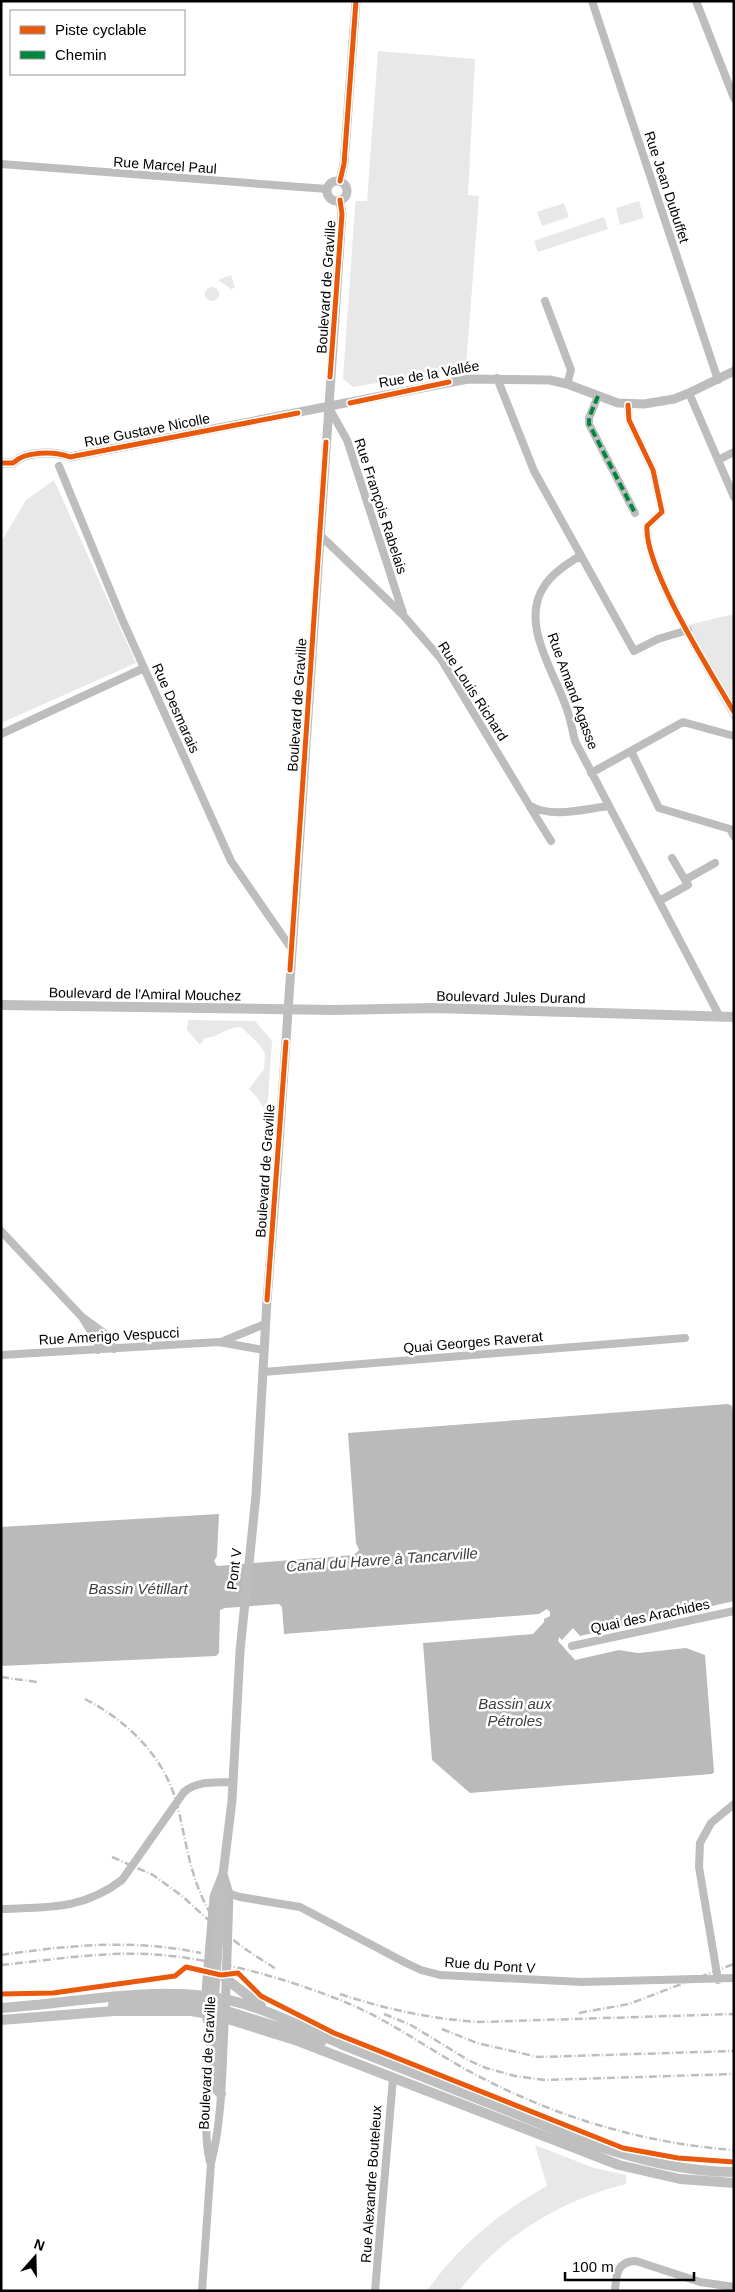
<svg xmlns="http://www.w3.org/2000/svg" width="735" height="2292" font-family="Arial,sans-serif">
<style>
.green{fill:#e8e8e8}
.water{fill:#bababa}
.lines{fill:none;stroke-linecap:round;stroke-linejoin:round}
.minor{stroke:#bdbdbd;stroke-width:8}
.tertiary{stroke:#bdbdbd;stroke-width:9}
.secondary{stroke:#bfbfbf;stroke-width:10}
.rail{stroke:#bdbdbd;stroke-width:2.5;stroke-dasharray:8 2.5 1 2.5;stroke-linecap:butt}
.quiet{stroke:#00873e;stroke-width:4;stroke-dasharray:8 4;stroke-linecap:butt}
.cycleway-casing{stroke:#fff;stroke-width:8}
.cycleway{stroke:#e8590c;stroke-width:5}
.labels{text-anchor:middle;stroke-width:5;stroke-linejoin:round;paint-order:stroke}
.street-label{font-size:14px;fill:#000;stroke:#fff}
.water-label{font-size:15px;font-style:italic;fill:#3e3e3e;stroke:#fff}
</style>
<rect width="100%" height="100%" fill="#fff"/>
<path class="green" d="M 378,51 L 475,59 L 468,195 L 479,196 L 466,368 L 353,387 L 343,379 L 355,206 L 356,201 L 367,201 Z
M 639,201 L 644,218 L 620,225 L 616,208 Z
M 564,203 L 569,217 L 542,226 L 537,212 Z
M 604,217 L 608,229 L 538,252 L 534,241 Z
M 231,275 L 235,288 L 231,289 L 218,280 Z
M205 294a7 7 0 1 1 14 0a7 7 0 1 1-14 0Z
M 54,480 L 136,663 L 1,723 L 1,542 L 26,500 Z
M 734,614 L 734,724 L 680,627 Z
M 188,1020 L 255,1021 L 272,1041 L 267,1113 L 256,1096 L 249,1089 L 264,1069 L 265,1054 L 259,1044 L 241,1027 C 223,1028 220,1037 205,1038 L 200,1045 L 187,1030 Z
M 535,2145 L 594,2168 L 626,2175 L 626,2184 C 561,2200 500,2237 459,2291 L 427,2291 C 458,2246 500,2212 547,2186 Z"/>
<path class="water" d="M 728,1404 L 732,1406 L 734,1423 L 734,1601 L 580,1636 L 573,1628 L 562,1640 L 559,1637 L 558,1641 L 575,1660 L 619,1650 L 638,1653 L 686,1648 L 705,1655 L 714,1772 L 712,1774 L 470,1793 L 432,1760 L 423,1643 L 533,1634 L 544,1622 L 544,1619 L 550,1616 L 550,1612 L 547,1609 L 539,1614 L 284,1634 L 282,1607 L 279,1604 L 225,1608 L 220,1610 L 219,1653 L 216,1656 L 1,1666 L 1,1527 L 219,1514 L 217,1556 L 214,1561 L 217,1566 L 354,1555 L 359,1550 L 356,1543 L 348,1433 Z"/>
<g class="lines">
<path class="minor" d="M 592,1 L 718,380
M 696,1 L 734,98
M 1,164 L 327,189
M 545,301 L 571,370 L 567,384
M 497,378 L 534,471 L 634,651 L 658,639 L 688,630
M 689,393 L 734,497
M 598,396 L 589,418 L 589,424 L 635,513
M 628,405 L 629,420 L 653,470 L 662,512 L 647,526 C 644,568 711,672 734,712
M 329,408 L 347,440 L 403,613
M 718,460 L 734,452
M 59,466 L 122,619 L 231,861 L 291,948
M 320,535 L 403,615 L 441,659 L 529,805 C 551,819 584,809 609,806
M 580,556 C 568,563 553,573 545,585 C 519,621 553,670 565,704 C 570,716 572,729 575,741 L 720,1017
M 1,734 L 144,668
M 631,751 L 659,808 L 730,829 L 734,836
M 591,773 L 683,722 L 734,736
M 530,807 L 551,841
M 685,880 L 715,863
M 659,901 L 688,885 L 672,858
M 1,1231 L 82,1317 L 104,1333 L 114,1349
M 82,1317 L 99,1345 L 98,1350
M 221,1342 L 265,1324
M 1,1355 L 219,1342 L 264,1350
M 263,1372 L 685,1338
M 572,1646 L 734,1611
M 224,1892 L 240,1897 L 300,1907 L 406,1963 L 421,1970 L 440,1975 L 582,1982 L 734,1978
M 1,1909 C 49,1907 82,1910 122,1880 L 184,1792 C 198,1780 216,1783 233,1782
M 718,1980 L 699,1867 L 700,1843 L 711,1823 L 734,1804
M 205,2013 C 220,2061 198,2113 210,2162
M 202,2291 L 211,2163 C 223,2116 222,2066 225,2017
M 375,2291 L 393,2078
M 615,2291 C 616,2275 617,2261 636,2261 L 700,2282 L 734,2287"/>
<path class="tertiary" d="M 340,181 L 344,164 L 356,1
M327 191a10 10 0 1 1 20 0a10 10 0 1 1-20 0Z
M 1,463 L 13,463 C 25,451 54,451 70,457 L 468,379 L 550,380 L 567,384 L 618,403 L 644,404 L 674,399 L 689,393 L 734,371
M 223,1874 L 229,1894 L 225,2017
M 205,2003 L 214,1897 L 223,1874 L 232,1801 L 240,1651 L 256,1495 L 267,1300 L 277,1174 L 342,214 L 340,200"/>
<path class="secondary" d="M 1,1005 L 333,1010 L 435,1008 L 734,1017
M 217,1890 L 221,1901 L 214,1997 L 218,2035 L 214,2087 L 221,2094
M 225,1978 L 261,2006
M 113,2005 L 163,2001 L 205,2004 L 322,2041
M 1,2008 C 69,2004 137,1988 205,1996 C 253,2001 297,2025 341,2044 C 425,2078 510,2111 594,2145 C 640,2160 686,2172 734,2172
M 1,2020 L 114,2011 L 191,2011 L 215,2015 L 298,2041 L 619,2165 L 680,2179 L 734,2183"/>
<path class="rail" d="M 1,1677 L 37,1682
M 85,1699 C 129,1722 166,1758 178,1808 C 187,1846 191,1882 212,1916 C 225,1939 255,1955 276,1969
M 112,1857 L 153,1875 L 182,1896 L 214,1925
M 1,1955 C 69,1945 134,1939 201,1953
M 1,1965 C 50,1960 99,1952 148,1954 C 213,1958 279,1976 340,2000 C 384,2017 424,2046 465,2069 C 549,2115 639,2143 734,2150
M 340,1994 C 385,2009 431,2019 479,2022 L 734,2014
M 579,2013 L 629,2004 L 734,1964
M 384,2014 L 411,2025 L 468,2060 L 486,2068 L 515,2076 L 545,2080 L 734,2074
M 442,2029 L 477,2043 L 538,2057 L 734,2051"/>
<path class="quiet" d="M 598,396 L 589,418 L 589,424 L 635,513"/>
<defs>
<path id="cycleway" d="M 340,181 L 344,164 L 356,1
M 330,377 L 342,214 L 340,200
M 350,403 L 449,382
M 628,405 L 629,420 L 653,470 L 662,512 L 647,526 C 644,568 711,672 734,712
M 1,463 L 13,463 C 25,451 54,451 70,457 L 298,413
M 290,970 L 326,442
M 267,1300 L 286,1042
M 1,1994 L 53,1993 L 175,1976 L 186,1967 L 221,1975 L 238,1973 L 261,1996 L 334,2033 L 623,2148 L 678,2158 L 734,2162"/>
</defs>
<use href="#cycleway" class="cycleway-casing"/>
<use href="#cycleway" class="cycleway"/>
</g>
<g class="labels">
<g class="street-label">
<text transform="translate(165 165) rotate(4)" y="5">Rue Marcel Paul</text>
<text transform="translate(667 187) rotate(72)" y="5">Rue Jean Dubuffet</text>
<text transform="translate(326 287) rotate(-86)" y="5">Boulevard de Graville</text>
<text transform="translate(429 374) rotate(-10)" y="5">Rue de la Vallée</text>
<text transform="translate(147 430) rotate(-11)" y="5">Rue Gustave Nicolle</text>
<text transform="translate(381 506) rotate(72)" y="5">Rue François Rabelais</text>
<text transform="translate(473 691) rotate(57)" y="5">Rue Louis Richard</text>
<text transform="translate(573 691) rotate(70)" y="5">Rue Amand Agasse</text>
<text transform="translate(297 705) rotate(-86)" y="5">Boulevard de Graville</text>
<text transform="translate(176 708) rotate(66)" y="5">Rue Desmarais</text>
<text transform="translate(145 994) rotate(1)" y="5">Boulevard de l'Amiral Mouchez</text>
<text transform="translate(511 997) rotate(1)" y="5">Boulevard Jules Durand</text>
<text transform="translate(265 1171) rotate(-86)" y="5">Boulevard de Graville</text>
<text transform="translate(109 1336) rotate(-3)" y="5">Rue Amerigo Vespucci</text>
<text transform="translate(473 1342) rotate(-5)" y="5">Quai Georges Raverat</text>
<text transform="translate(234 1569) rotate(-83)" y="5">Pont V</text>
<text transform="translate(650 1616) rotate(-12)" y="5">Quai des Arachides</text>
<text transform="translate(490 1965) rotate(4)" y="5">Rue du Pont V</text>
<text transform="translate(207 2063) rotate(-87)" y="5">Boulevard de Graville</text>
<text transform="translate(371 2184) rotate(-86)" y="5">Rue Alexandre Bouteleux</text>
</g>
<g class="water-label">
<text transform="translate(382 1560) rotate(-4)" y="5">Canal du Havre à Tancarville</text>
<text x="138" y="1594">Bassin Vétillart</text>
<text x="515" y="1709">Bassin aux<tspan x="515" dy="17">Pétroles</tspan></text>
</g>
</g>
<rect width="735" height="2292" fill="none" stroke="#000000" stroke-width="5"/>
<rect x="10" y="10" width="175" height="65" fill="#ffffff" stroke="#999999"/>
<rect x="20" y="26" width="25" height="8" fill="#e8590c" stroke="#999999"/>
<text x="55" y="35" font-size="15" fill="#000000">Piste cyclable</text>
<rect x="20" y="51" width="25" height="8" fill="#00873e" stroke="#999999"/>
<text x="55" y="60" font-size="15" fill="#000000">Chemin</text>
<g transform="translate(35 2257) rotate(20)" stroke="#ffffff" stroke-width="4" paint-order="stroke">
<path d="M0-4L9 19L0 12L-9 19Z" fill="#000000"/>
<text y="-8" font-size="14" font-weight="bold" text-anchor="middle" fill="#000000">N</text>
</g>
<path d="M565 2272v8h129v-8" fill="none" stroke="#000000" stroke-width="2.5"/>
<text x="572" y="2272" font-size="15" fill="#000000" stroke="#ffffff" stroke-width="4" paint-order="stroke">100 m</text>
</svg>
